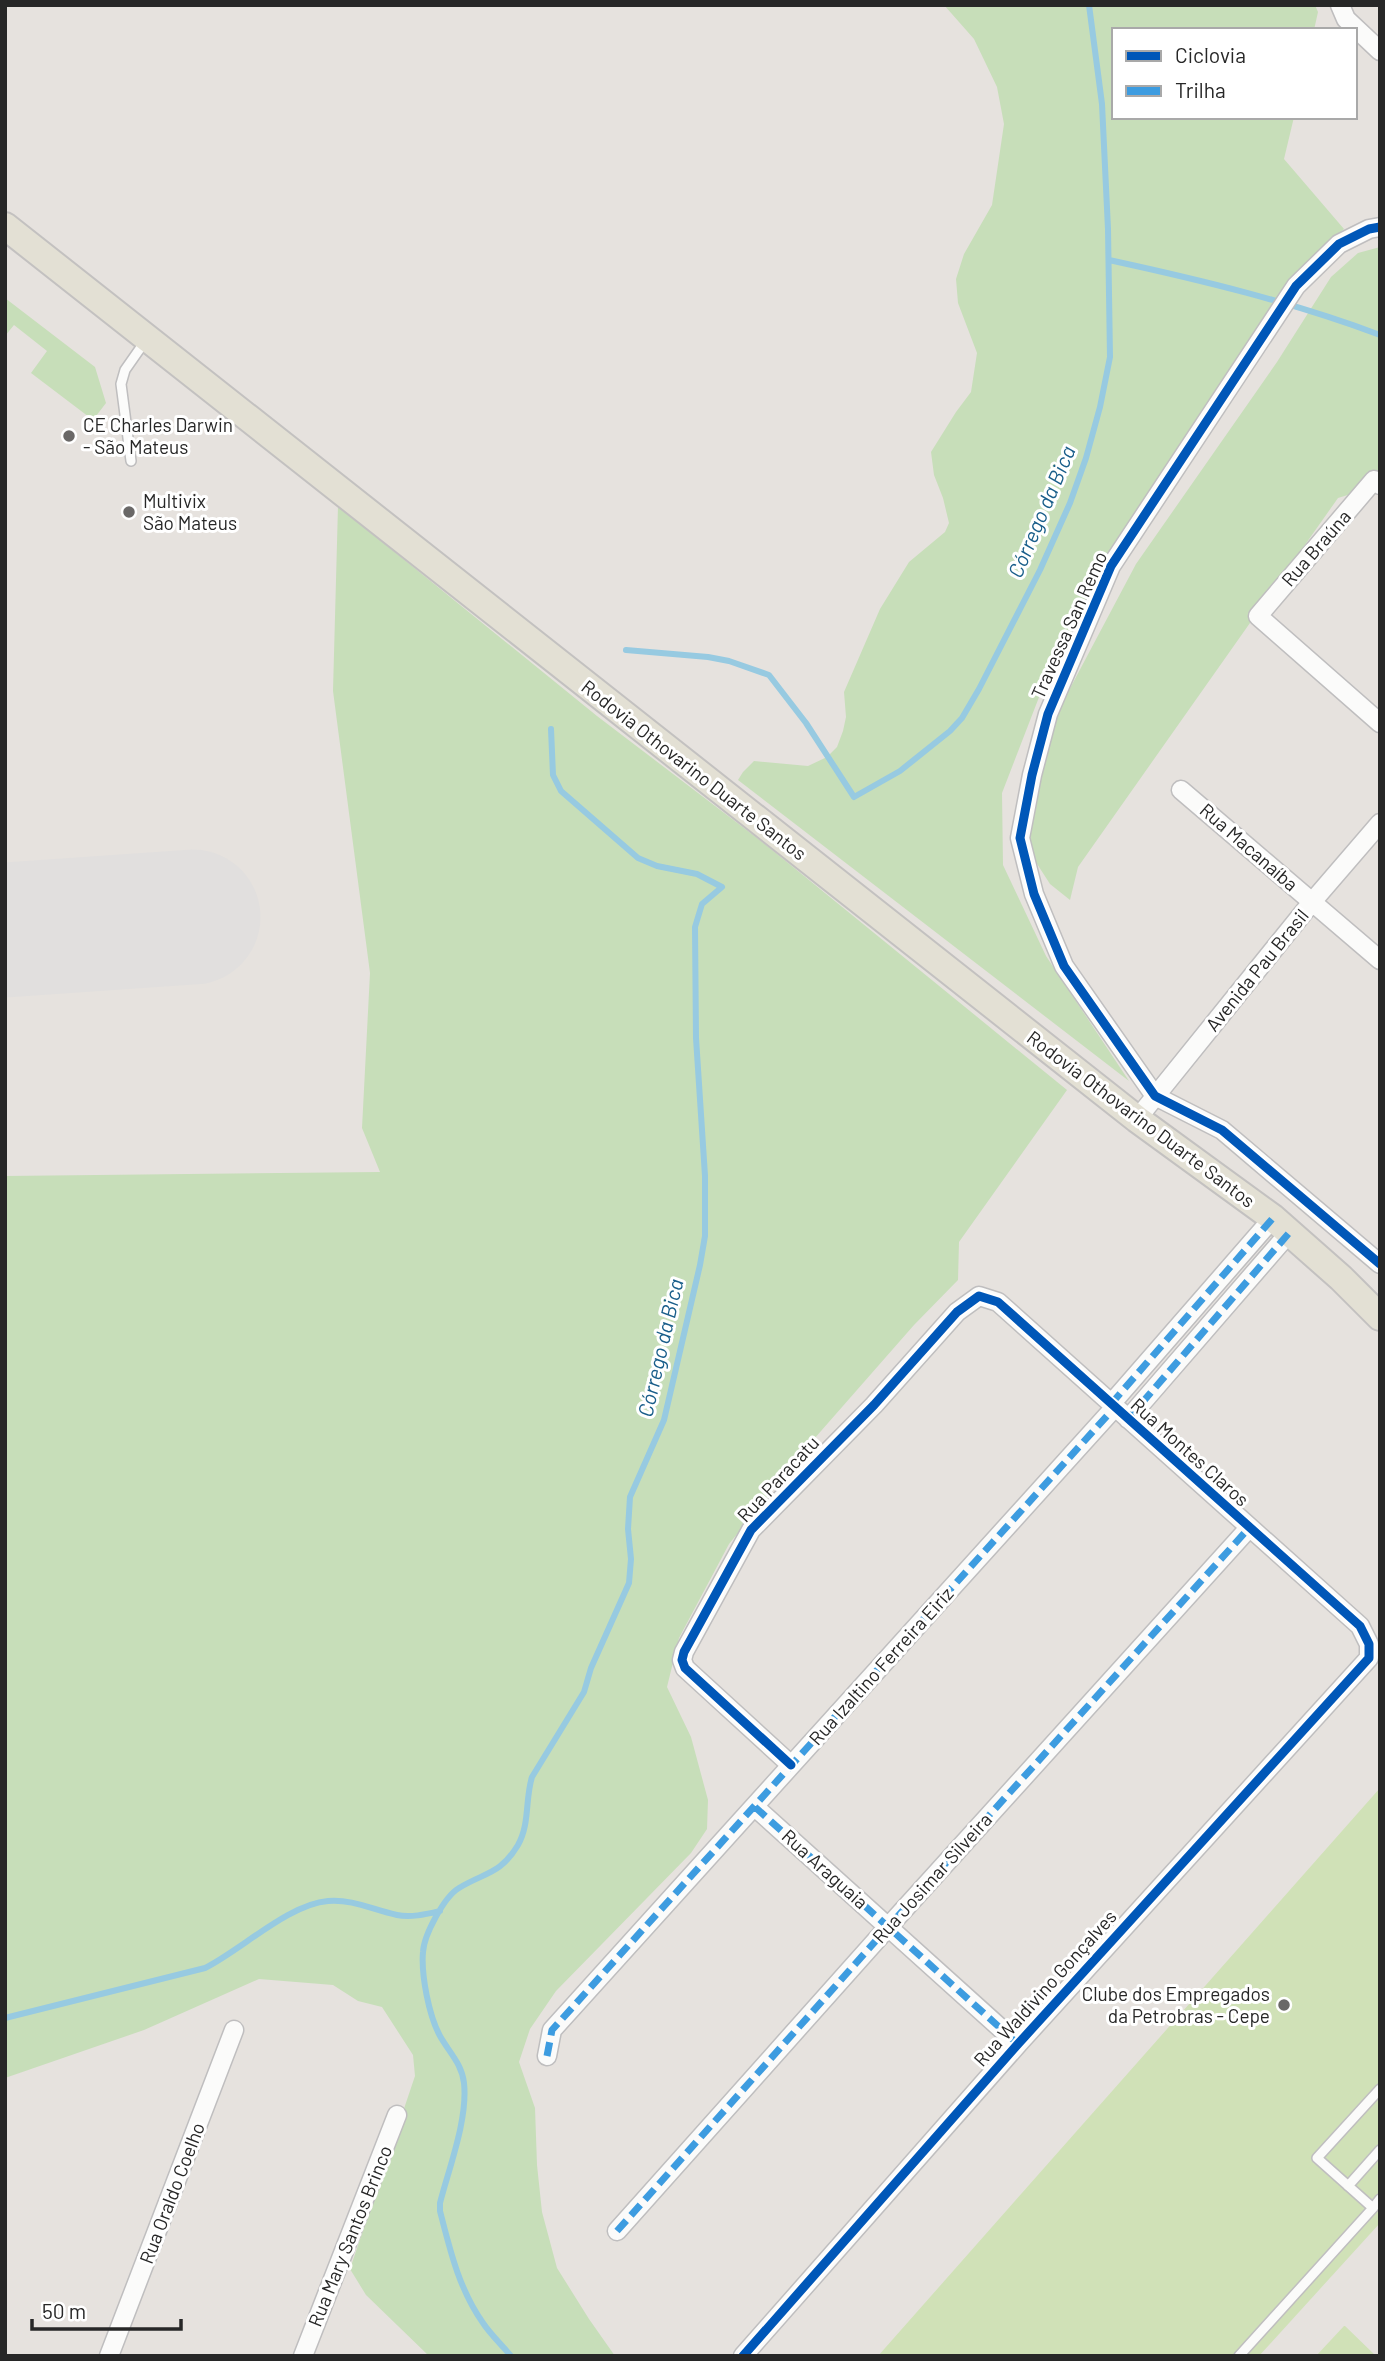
<svg xmlns="http://www.w3.org/2000/svg" width="1385" height="2361" font-family="Barlow,sans-serif">
<style>
.green{fill:#c7deb9}
.pitch{fill:#d0e1b7}
.lines{fill:none;stroke-linecap:round;stroke-linejoin:round}
.stream{stroke:#97cae1;stroke-width:6}
.runway{stroke:#e1dfde;stroke-width:135}
.lane-casing{stroke:#bfbebf;stroke-width:12}
.street-casing{stroke:#bfbebf;stroke-width:21}
.primary-casing{stroke:#c3c1c0;stroke-width:30}
.lane{stroke:#fbfbfa;stroke-width:9}
.street{stroke:#fbfbfa;stroke-width:18}
.primary{stroke:#e3e0d4;stroke-width:26}
.quiet{stroke:#3d9ce0;stroke-width:7;stroke-dasharray:14 7;stroke-linecap:butt}
.cycleway-casing{stroke:#fff;stroke-width:13}
.cycleway{stroke:#0057b8;stroke-width:9}
.poi-dot{fill:#6a6867;stroke:#fff;stroke-width:2.5}
.labels{text-anchor:middle;stroke-width:6;stroke-linejoin:round;paint-order:stroke}
.poi-label{font-size:19px;fill:#272727;stroke:#fff;text-anchor:start}
.street-label{font-size:19px;fill:#272727;stroke:#fff}
.water-label{font-size:21px;font-style:italic;fill:#195e8a;stroke:#fff}
</style>
<rect width="100%" height="100%" fill="#e6e2de"/>
<path class="green" d="M 944,5 L 1315,5 L 1318,12 L 1314,30 L 1114,30 L 1114,117 L 1294,117 L 1284,159 L 1344,229 L 1320,250 L 1217,406 L 1077,624 L 1041,692 L 1002,793 L 1003,865 L 1046,956 L 1129,1081 L 738,780 L 743,772 L 754,761 L 808,766 L 827,757 L 837,747 L 843,731 L 846,717 L 844,692 L 880,609 L 909,562 L 945,532 L 949,523 L 943,498 L 934,475 L 931,452 L 956,412 L 971,392 L 977,353 L 958,303 L 956,279 L 964,254 L 992,205 L 1004,124 L 997,87 L 974,39 Z
M 1380,247 L 1380,485 L 1338,498 L 1078,867 L 1070,900 L 1050,884 L 1030,853 L 1031,794 L 1058,711 L 1136,564 L 1277,362 L 1331,277 L 1358,253 Z
M 5,298 L 95,367 L 106,403 L 93,420 L 31,373 L 47,351 L 14,325 L 5,336 Z
M 338,506 L 597,716 L 761,841 L 1067,1090 L 959,1242 L 958,1280 L 914,1325 L 814,1439 L 729,1544 L 679,1638 L 667,1687 L 691,1737 L 708,1800 L 707,1829 L 691,1853 L 556,1991 L 530,2029 L 519,2062 L 535,2108 L 537,2165 L 542,2212 L 557,2268 L 589,2319 L 615,2356 L 429,2356 L 366,2295 L 350,2269 L 415,2076 L 413,2055 L 382,2007 L 358,2001 L 333,1985 L 259,1979 L 144,2030 L 5,2078 L 5,1176 L 380,1172 L 362,1128 L 370,973 L 333,691 Z"/>
<path class="pitch" d="M 1380,1788 L 1380,2223 L 1259,2356 L 878,2356 Z
M 1344,2326 L 1345,2326 L 1376,2356 L 1316,2356 Z"/>
<g class="lines">
<path class="stream" d="M 1109,260 C 1201,280 1292,302 1380,335
M 626,650 L 708,657 L 729,661 L 769,675 L 806,723 L 854,797 L 900,771 L 950,731 L 962,718 L 979,689 L 1040,570 L 1070,503 L 1086,458 L 1100,407 L 1110,357 L 1108,229 L 1102,104 L 1089,5
M 5,2018 L 205,1968 C 241,1950 289,1904 328,1901 C 353,1899 373,1910 397,1915 C 411,1918 427,1914 440,1911
M 511,2356 C 502,2345 491,2335 483,2323 C 459,2289 450,2250 440,2211 L 440,2203 C 449,2168 468,2119 464,2083 C 462,2064 449,2052 440,2036 C 429,2016 421,1975 423,1952 C 424,1935 444,1897 459,1888 C 485,1872 500,1875 518,1845 C 530,1824 525,1799 532,1777 L 584,1692 L 591,1668 L 629,1583 L 631,1559 L 628,1529 L 630,1497 L 664,1420 L 700,1265 L 705,1236 L 705,1176 L 696,1038 L 695,927 L 702,904 L 722,887 L 697,874 L 657,866 L 638,858 L 561,791 L 553,775 L 551,729"/>
<path class="runway" d="M 5,930 L 193,917"/>
<defs>
<path id="lane" d="M 131,461 L 121,384 L 125,370 L 146,340
M 1380,2089 L 1317,2158 L 1373,2208 L 1380,2199
M 1348,2186 L 1380,2150
M 1239,2356 L 1373,2208"/>
<path id="street" d="M 1340,5 L 1346,19 L 1380,51
M 1380,227 L 1369,229 L 1339,244 L 1296,286 L 1111,566 L 1048,714 L 1032,775 L 1020,838 L 1034,894 L 1064,966 L 1155,1096 L 1222,1130 L 1380,1264
M 1380,485 L 1374,480 L 1258,616 L 1380,723
M 1181,790 L 1380,960
M 1137,1119 L 1312,902 L 1380,823
M 1111,1404 L 1273,1218
M 1128,1419 L 1289,1233
M 755,1807 L 1018,2044
M 547,2056 L 552,2030 L 1115,1407
M 617,2231 L 889,1926 L 1249,1528
M 109,2356 L 234,2030
M 303,2356 L 397,2115
M 743,2356 L 1018,2044 L 1369,1658 L 1369,1644 L 1360,1626 L 998,1302 L 979,1296 L 957,1312 L 874,1405 L 751,1530 L 684,1652 L 682,1660 L 685,1668 L 791,1765"/>
<path id="primary" d="M 5,226 L 1137,1119 L 1273,1218 L 1341,1278 L 1380,1317"/>
</defs>
<use href="#lane" class="lane-casing"/>
<use href="#street" class="street-casing"/>
<use href="#primary" class="primary-casing"/>
<use href="#lane" class="lane"/>
<use href="#street" class="street"/>
<use href="#primary" class="primary"/>
<path class="quiet" d="M 1111,1404 L 1273,1218
M 1128,1419 L 1289,1233
M 755,1807 L 1018,2044
M 547,2056 L 552,2030 L 1115,1407
M 617,2231 L 889,1926 L 1249,1528"/>
<defs>
<path id="cycleway" d="M 1380,227 L 1369,229 L 1339,244 L 1296,286 L 1111,566 L 1048,714 L 1032,775 L 1020,838 L 1034,894 L 1064,966 L 1155,1096 L 1222,1130 L 1380,1264
M 743,2356 L 1018,2044 L 1369,1658 L 1369,1644 L 1360,1626 L 998,1302 L 979,1296 L 957,1312 L 874,1405 L 751,1530 L 684,1652 L 682,1660 L 685,1668 L 791,1765"/>
</defs>
<use href="#cycleway" class="cycleway-casing"/>
<use href="#cycleway" class="cycleway"/>
</g>
<g class="poi-dot">
<circle cx="69" cy="436" r="7"/>
<circle cx="129" cy="512" r="7"/>
<circle cx="1284" cy="2005" r="7"/>
</g>
<g class="labels">
<g class="poi-label">
<text x="83" y="432">CE Charles Darwin<tspan x="83" dy="22">- São Mateus</tspan></text>
<text x="143" y="508">Multivix<tspan x="143" dy="22">São Mateus</tspan></text>
<text x="1270" y="2001" text-anchor="end">Clube dos Empregados<tspan x="1270" dy="22">da Petrobras - Cepe</tspan></text>
</g>
<g class="street-label">
<text transform="translate(1316 548) rotate(-49)" y="7">Rua Braúna</text>
<text transform="translate(1069 625) rotate(-66)" y="7">Travessa San Remo</text>
<text transform="translate(694 770) rotate(38)" y="7">Rodovia Othovarino Duarte Santos</text>
<text transform="translate(1249 847) rotate(41)" y="7">Rua Macanaíba</text>
<text transform="translate(1257 970) rotate(-51)" y="7">Avenida Pau Brasil</text>
<text transform="translate(1141 1119) rotate(37)" y="7">Rodovia Othovarino Duarte Santos</text>
<text transform="translate(1190 1452) rotate(42)" y="7">Rua Montes Claros</text>
<text transform="translate(778 1479) rotate(-47)" y="7">Rua Paracatu</text>
<text transform="translate(881 1666) rotate(-48)" y="7">Rua Izaltino Ferreira Eiriz</text>
<text transform="translate(825 1869) rotate(42)" y="7">Rua Araguaia</text>
<text transform="translate(932 1878) rotate(-48)" y="7">Rua Josimar Silveira</text>
<text transform="translate(1045 1988) rotate(-48)" y="7">Rua Waldivino Gonçalves</text>
<text transform="translate(172 2193) rotate(-69)" y="7">Rua Oraldo Coelho</text>
<text transform="translate(350 2236) rotate(-68)" y="7">Rua Mary Santos Brinco</text>
</g>
<g class="water-label">
<text transform="translate(1042 512) rotate(-67)" y="7">Córrego da Bica</text>
<text transform="translate(661 1348) rotate(-77)" y="7">Córrego da Bica</text>
</g>
</g>
<rect width="1385" height="2361" fill="none" stroke="#272727" stroke-width="14"/>
<rect x="1112" y="28" width="245" height="91" fill="#ffffff" stroke="#a9a9a9" stroke-width="2"/>
<rect x="1126" y="51" width="35" height="10" fill="#0057b8" stroke="#a9a9a9" stroke-width="2"/>
<text x="1175" y="63" font-size="21" fill="#272727">Ciclovia</text>
<rect x="1126" y="86" width="35" height="10" fill="#3d9ce0" stroke="#a9a9a9" stroke-width="2"/>
<text x="1175" y="98" font-size="21" fill="#272727">Trilha</text>
<path d="M32 2319v10h149v-10" fill="none" stroke="#272727" stroke-width="3.5"/>
<text x="42" y="2319" font-size="21" fill="#272727" stroke="#ffffff" stroke-width="5" paint-order="stroke">50 m</text>
</svg>
